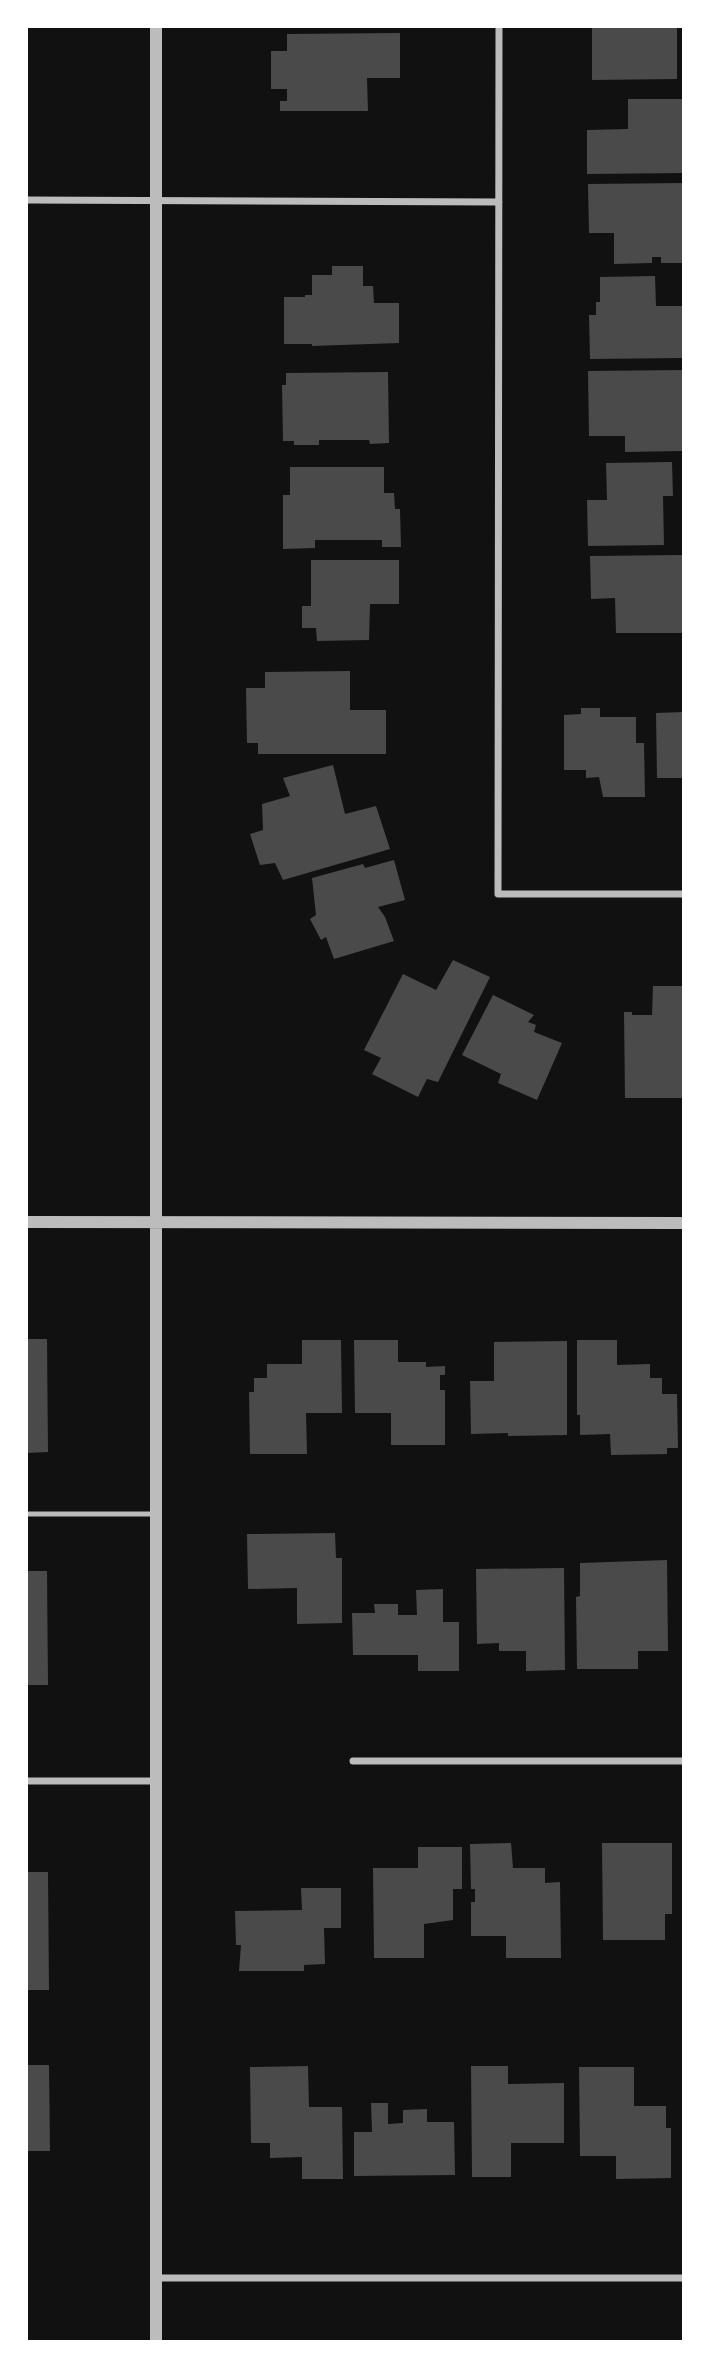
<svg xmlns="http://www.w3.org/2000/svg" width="710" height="2368" font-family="Ubuntu,sans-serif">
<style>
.building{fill:#4a4a4a}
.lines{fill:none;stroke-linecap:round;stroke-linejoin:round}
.service{stroke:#bcbcbc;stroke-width:5}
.minor{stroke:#bcbcbc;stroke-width:7}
.tertiary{stroke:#bcbcbc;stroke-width:12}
</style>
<rect width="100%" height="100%" fill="#111"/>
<path class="building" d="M 592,26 L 677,26 L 677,79 L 592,80 Z
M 400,33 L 400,78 L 367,78 L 368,111 L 280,111 L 280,101 L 287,101 L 287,89 L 271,89 L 271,51 L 287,51 L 287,34 Z
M 628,99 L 684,99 L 684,173 L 587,174 L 587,130 L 628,129 Z
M 684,183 L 684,263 L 661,263 L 661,257 L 652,257 L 652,263 L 614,264 L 614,233 L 589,233 L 588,184 Z
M 332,266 L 363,266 L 363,286 L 373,286 L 374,303 L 399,303 L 399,343 L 312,346 L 312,344 L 284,344 L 284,297 L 305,297 L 305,295 L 312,295 L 312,275 L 332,275 Z
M 655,276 L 656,306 L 684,306 L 684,358 L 590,359 L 589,315 L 596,315 L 596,302 L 600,302 L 600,277 Z
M 684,370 L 684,451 L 625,452 L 625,436 L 589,436 L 588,371 Z
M 388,372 L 389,443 L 370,444 L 369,440 L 319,440 L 319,445 L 294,445 L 294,441 L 283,441 L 282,385 L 286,385 L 286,373 Z
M 672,462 L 673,496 L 663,496 L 664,545 L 588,546 L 587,500 L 607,500 L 606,463 Z
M 290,467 L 384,467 L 384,493 L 394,493 L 395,509 L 400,509 L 401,547 L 382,547 L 382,540 L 315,540 L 315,548 L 283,549 L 283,495 L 290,495 Z
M 684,555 L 684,633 L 616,633 L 615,598 L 591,599 L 590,556 Z
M 311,560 L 399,560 L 399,604 L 370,604 L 369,640 L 317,641 L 316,628 L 302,628 L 302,606 L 311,606 Z
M 350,671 L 350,710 L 386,710 L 386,754 L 258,754 L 258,743 L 247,743 L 246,688 L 265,688 L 265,672 Z
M 581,708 L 600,708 L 600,717 L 636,717 L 636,743 L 644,743 L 645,797 L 603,797 L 599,777 L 586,778 L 586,770 L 564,770 L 564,715 L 581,714 Z
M 684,712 L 684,778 L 657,778 L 656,713 Z
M 333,765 L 345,814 L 376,806 L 390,849 L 283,880 L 275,863 L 260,865 L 250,834 L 263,830 L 262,804 L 290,796 L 283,778 Z
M 394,860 L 405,900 L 378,907 L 385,917 L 394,941 L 334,959 L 326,937 L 321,940 L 310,919 L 316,915 L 312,878 L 363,864 L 365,868 Z
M 453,960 L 490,977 L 438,1082 L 427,1079 L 418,1097 L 372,1074 L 381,1058 L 364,1050 L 403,974 L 436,990 Z
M 653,986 L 684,986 L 684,1098 L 625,1098 L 624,1012 L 632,1012 L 632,1015 L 652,1015 Z
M 493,995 L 534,1015 L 528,1022 L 536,1025 L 534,1032 L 562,1043 L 537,1100 L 498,1083 L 501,1074 L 462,1055 Z
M 26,1339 L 47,1339 L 48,1452 L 26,1453 Z
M 302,1340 L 341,1340 L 342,1413 L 306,1413 L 307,1454 L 250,1454 L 249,1392 L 254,1392 L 254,1378 L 267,1378 L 267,1364 L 302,1364 Z
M 354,1340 L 398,1340 L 398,1362 L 426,1362 L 426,1367 L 445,1366 L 445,1375 L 440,1375 L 440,1390 L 445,1390 L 445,1445 L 391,1445 L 391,1413 L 355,1413 Z
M 577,1340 L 617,1340 L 617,1365 L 650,1364 L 650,1378 L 662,1378 L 662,1394 L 677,1394 L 678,1448 L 667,1448 L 667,1454 L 611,1455 L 610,1434 L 580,1435 L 580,1415 L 577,1415 Z
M 567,1341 L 567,1435 L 508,1436 L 508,1433 L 471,1434 L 470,1381 L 494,1381 L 494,1342 Z
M 335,1533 L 336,1558 L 342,1558 L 342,1623 L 297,1624 L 297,1588 L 248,1589 L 247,1534 Z
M 667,1560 L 668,1651 L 638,1651 L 638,1669 L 577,1669 L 576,1597 L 580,1596 L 580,1563 Z
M 564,1568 L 565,1670 L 526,1671 L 526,1651 L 499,1651 L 499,1643 L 477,1644 L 476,1569 Z
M 26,1571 L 47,1571 L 48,1685 L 26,1685 Z
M 443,1589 L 443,1622 L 459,1622 L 459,1671 L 418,1671 L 418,1655 L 353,1655 L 352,1613 L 375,1613 L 374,1604 L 398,1604 L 398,1615 L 417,1615 L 416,1590 Z
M 511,1843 L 513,1868 L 545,1868 L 545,1883 L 560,1882 L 561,1958 L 506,1958 L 506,1936 L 471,1936 L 471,1902 L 475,1902 L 475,1889 L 471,1889 L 470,1844 Z
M 602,1843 L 672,1843 L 672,1914 L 665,1914 L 665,1940 L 603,1940 Z
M 418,1847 L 462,1847 L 462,1889 L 453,1889 L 453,1920 L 424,1924 L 424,1958 L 374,1958 L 373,1868 L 418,1868 Z
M 26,1872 L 48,1872 L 49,1990 L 26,1990 Z
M 301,1888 L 341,1888 L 341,1928 L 324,1928 L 325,1964 L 304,1965 L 304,1971 L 239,1971 L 241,1945 L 236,1945 L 235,1911 L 302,1910 Z
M 26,2065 L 49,2065 L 50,2151 L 26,2151 Z
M 308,2066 L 309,2107 L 342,2107 L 343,2179 L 302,2179 L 302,2157 L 270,2158 L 270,2143 L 251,2143 L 250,2067 Z
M 471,2066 L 508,2066 L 508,2084 L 564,2083 L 564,2143 L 511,2143 L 511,2177 L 472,2177 Z
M 579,2067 L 634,2067 L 634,2106 L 666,2106 L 666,2128 L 671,2128 L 671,2178 L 616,2179 L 616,2156 L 580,2156 Z
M 371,2103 L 388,2103 L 388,2124 L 403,2123 L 403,2110 L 427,2109 L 427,2122 L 454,2122 L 455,2175 L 354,2176 L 354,2132 L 372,2132 Z"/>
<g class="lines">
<path class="service" d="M 26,1514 L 156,1514"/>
<path class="minor" d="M 499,26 L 498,894 L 684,894
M 26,200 L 499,202
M 353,1761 L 684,1761
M 26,1781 L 156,1781
M 156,2278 L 684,2278"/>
<path class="tertiary" d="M 156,26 L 156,2342
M 26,1222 L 684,1223"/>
</g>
<rect width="710" height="2368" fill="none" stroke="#ffffff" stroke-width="56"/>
</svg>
